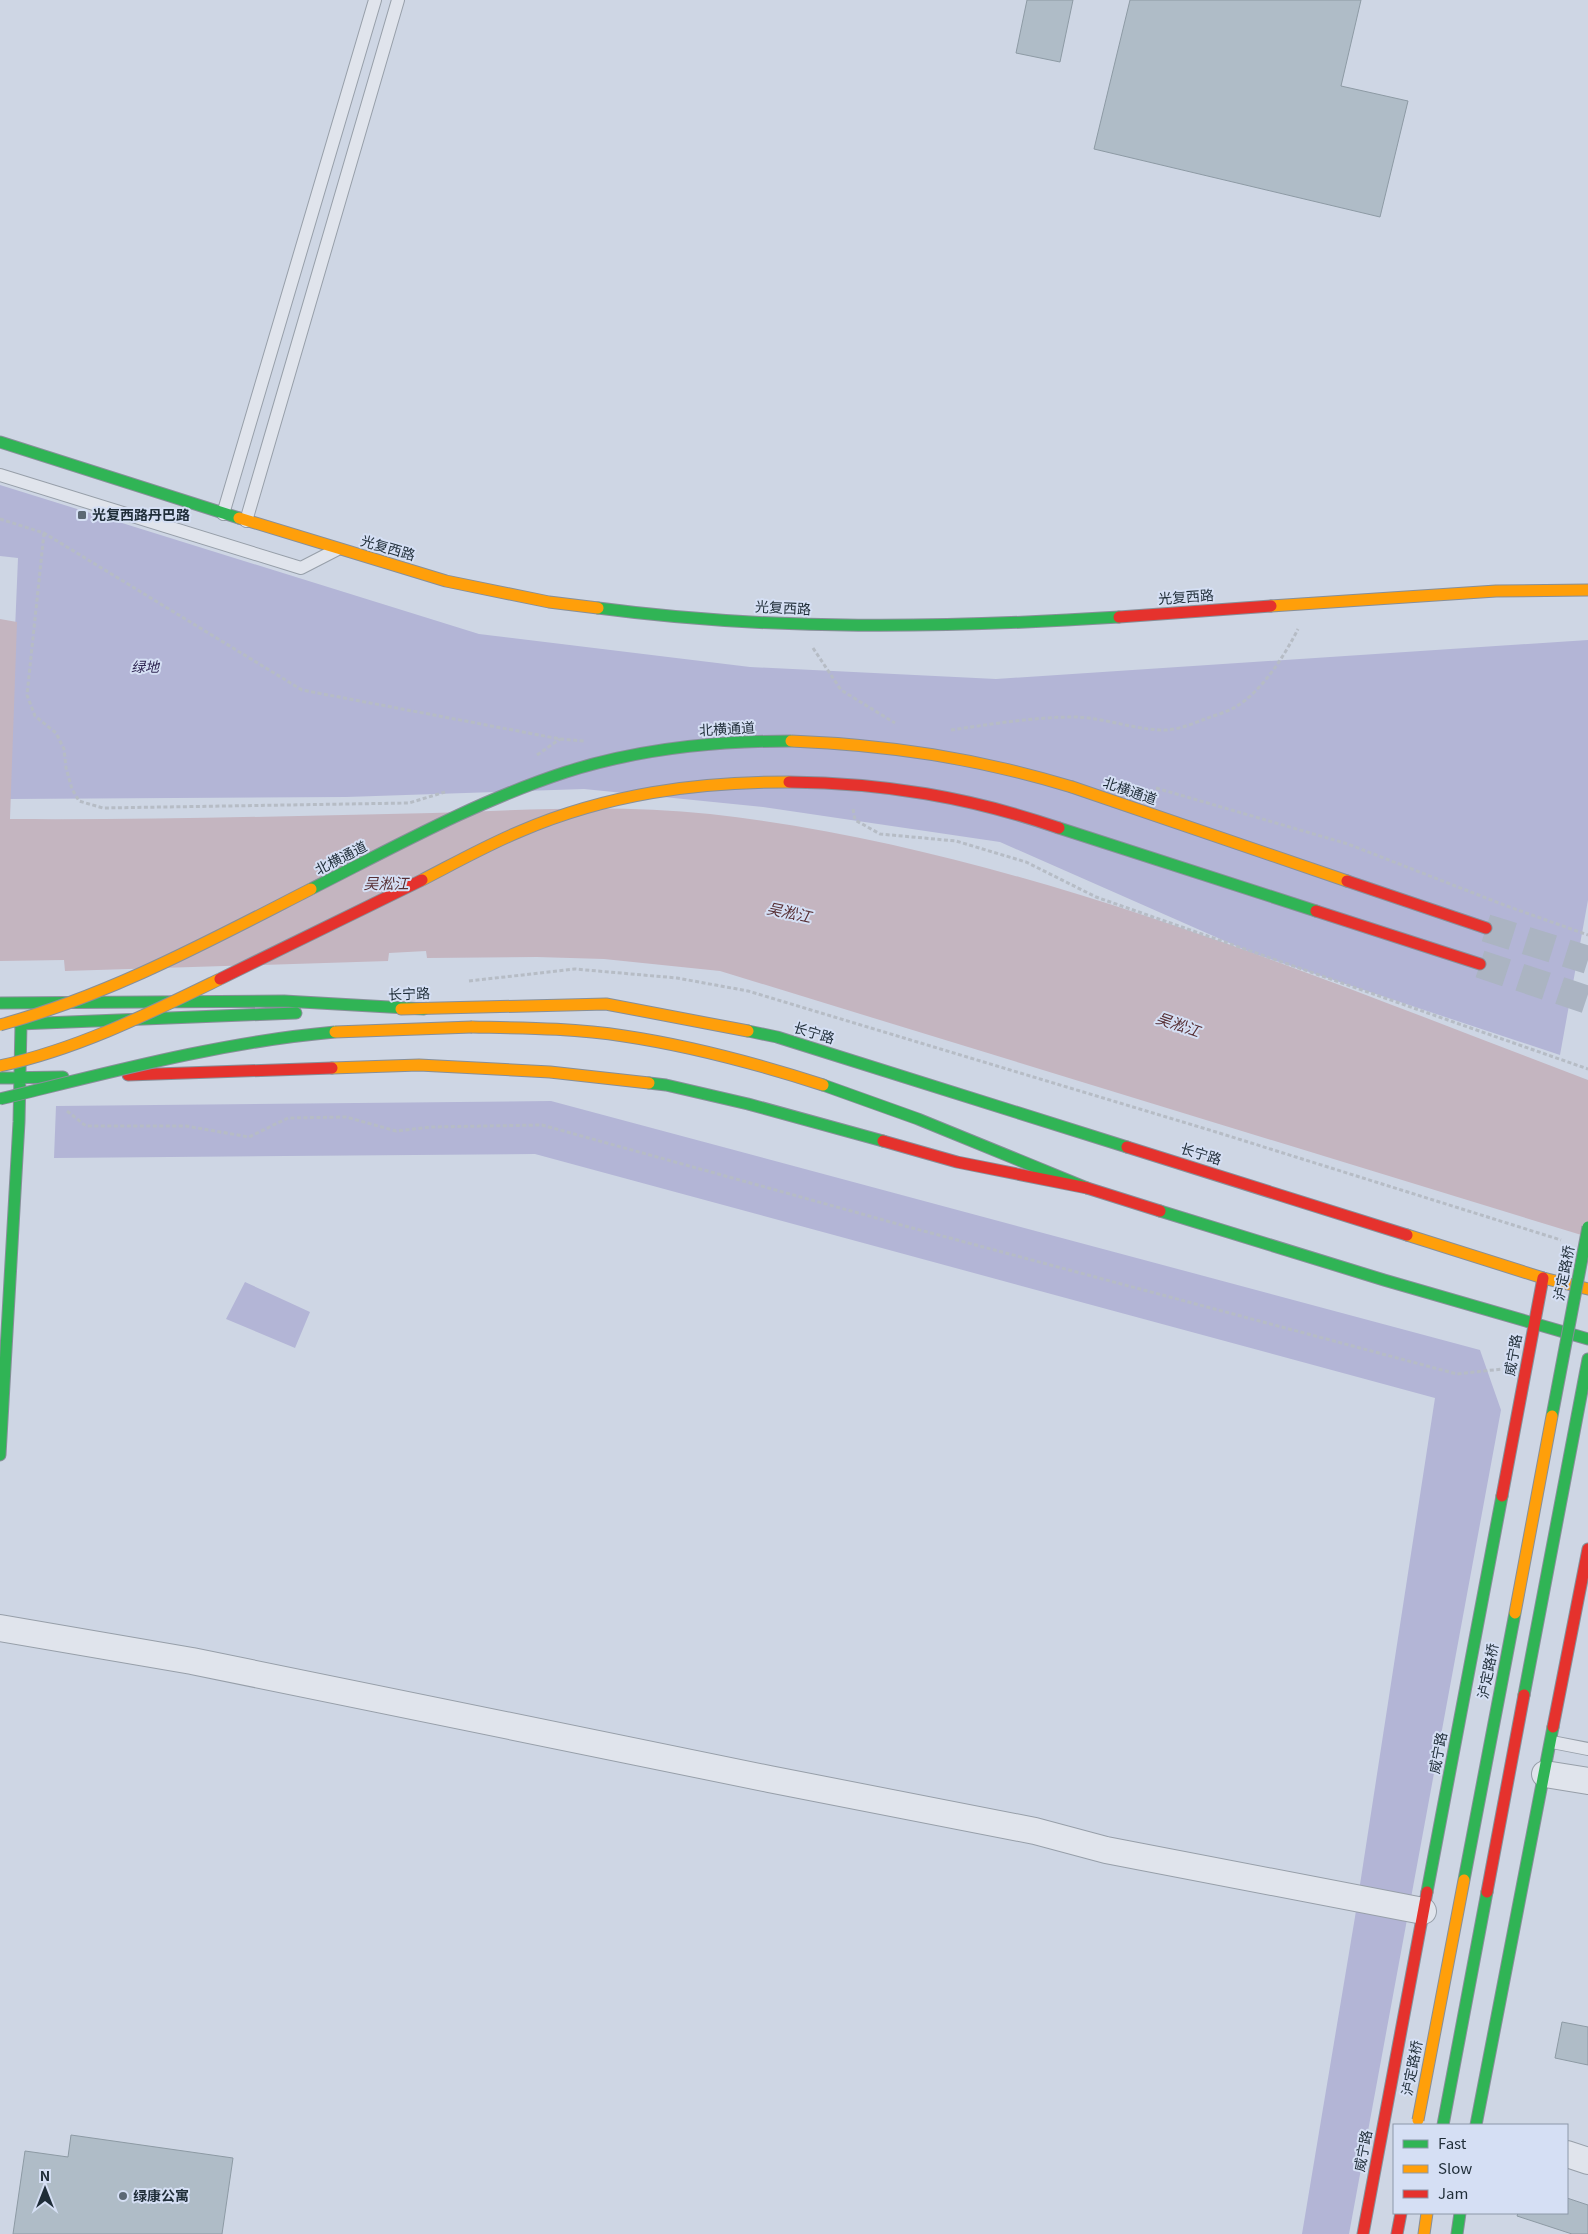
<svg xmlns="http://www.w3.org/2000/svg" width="1588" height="2234" font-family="Georgia,'Noto Sans SC',serif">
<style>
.green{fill:#b3b5d6}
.water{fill:#c4b5c0}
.building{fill:#afbcc7;stroke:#8d9aa4}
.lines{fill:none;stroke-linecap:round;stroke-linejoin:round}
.highway-tunnel{stroke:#abb4c2;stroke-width:28;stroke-dasharray:28 14;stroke-linecap:butt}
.lane-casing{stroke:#979fa9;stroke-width:14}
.street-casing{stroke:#979fa9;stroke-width:28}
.fast-casing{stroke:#878f99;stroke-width:13}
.slow-casing{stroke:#878f99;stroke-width:13}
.jam-casing{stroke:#878f99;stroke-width:13}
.path{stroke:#b6bcc5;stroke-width:3;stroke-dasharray:4 2.5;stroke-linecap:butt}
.lane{stroke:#e0e4ec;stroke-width:12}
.street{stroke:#e0e4ec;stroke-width:26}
.fast{stroke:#30b455;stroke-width:11}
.slow{stroke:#ff9f0a;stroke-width:11}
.jam{stroke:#e5322d;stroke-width:11}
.fast-bridge-casing{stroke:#878f99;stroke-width:13;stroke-linecap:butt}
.slow-bridge-casing{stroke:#878f99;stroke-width:13;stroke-linecap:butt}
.jam-bridge-casing{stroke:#878f99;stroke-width:13;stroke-linecap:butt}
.fast-bridge{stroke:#30b455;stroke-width:11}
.slow-bridge{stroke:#ff9f0a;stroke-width:11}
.jam-bridge{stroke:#e5322d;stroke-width:11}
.poi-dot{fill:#5c6874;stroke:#d5dff4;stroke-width:2}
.labels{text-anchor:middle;stroke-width:4;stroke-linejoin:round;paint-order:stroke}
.poi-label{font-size:14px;font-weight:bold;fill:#1f2d38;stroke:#d5dff4;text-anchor:start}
.street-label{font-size:14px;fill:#1f2d38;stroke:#d5dff4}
.park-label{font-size:14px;font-style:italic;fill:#302753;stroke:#d5dff4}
.water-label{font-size:15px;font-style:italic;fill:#572f34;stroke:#d5dff4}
</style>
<rect width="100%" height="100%" fill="#ced6e4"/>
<path class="green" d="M 0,485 L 479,634 L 750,667 L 996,679 L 1588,640 L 1588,900 L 1560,1055 L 1252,953 L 1000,842 L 763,807 L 584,789 L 346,797 L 8,799 L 18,558 L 0,556 Z
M 551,1101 L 1480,1350 L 1501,1410 L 1349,2234 L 1302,2234 L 1355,1917 L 1435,1398 L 535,1154 L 54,1158 L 56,1106 Z
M 245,1282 L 310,1312 L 295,1348 L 226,1319 Z"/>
<path class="water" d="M 0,619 L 17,622 L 10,819 C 151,820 292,816 433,813 C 525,810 618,804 710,814 C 1016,849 1303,972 1588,1080 L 1588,1237 L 720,971 L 604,959 L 537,957 L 427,958 L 426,951 L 389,953 L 388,961 L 65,971 L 64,960 L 0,961 Z"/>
<path class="building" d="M 1027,0 L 1073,0 L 1060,62 L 1016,53 Z
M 1130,0 L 1361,0 L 1341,86 L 1408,101 L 1380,217 L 1094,149 Z
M 1562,2022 L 1588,2027 L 1588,2065 L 1555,2058 Z
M 71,2135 L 233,2158 L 222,2234 L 13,2234 L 25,2151 L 68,2157 Z
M 1567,2198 L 1588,2205 L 1588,2234 L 1572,2234 L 1517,2216 L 1518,2213 L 1567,2213 Z"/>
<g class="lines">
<path class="highway-tunnel" d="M 1486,928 L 1588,960
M 1480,964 L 1588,1000"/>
<defs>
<path id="lane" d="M 0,475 L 301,568 L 336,550
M 223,514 L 375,0
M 246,521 L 398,0
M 1552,1742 L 1588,1749"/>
<path id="street" d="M 0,1628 L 192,1661 L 769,1779 L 1035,1831 L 1106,1850 L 1423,1911
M 1545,1774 L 1588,1781
M 1567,2154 L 1588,2161"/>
<path id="fast" d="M 0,442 L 239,518
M 598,608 C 771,631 945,628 1119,617
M 1059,828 L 1316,911
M 0,1003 L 284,1001 L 424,1009
M 19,1024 L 296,1013
M 748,1031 L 777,1037 L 1127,1147
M 0,1078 L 63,1077
M 649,1083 L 666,1085 L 748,1104 L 883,1141
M 823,1085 L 918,1119 L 1087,1188
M 1160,1211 L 1384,1280 L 1588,1339
M 0,1455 L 19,1122 L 21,1024
M 1524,1695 L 1588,1359
M 1427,1892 L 1502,1496
M 1443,2125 L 1487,1892
M 1476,2125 L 1553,1727
M 1457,2234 L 1460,2213"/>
<path id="slow" d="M 239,518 L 446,581 L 549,602 L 598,608
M 1271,606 L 1496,591 L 1588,590
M 1072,787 L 1347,881
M 401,1009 L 606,1004 L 748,1031
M 472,1027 C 522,1028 574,1028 624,1036 C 691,1046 758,1064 823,1085
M 332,1068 L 419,1065 L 550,1072 L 649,1083
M 1407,1235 L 1543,1278 L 1588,1289
M 1424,2234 L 1427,2213"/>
<path id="jam" d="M 1119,617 L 1271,606
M 1347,881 L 1486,928
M 1316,911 L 1480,964
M 128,1075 L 332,1068
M 883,1141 L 957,1162 L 1087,1188 L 1160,1211
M 1127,1147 L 1407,1235
M 1502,1496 L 1543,1278
M 1553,1727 L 1588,1549
M 1487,1892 L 1524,1695
M 1363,2234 L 1427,1892
M 1397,2234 L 1401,2213"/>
</defs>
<use href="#lane" class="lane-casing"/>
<use href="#street" class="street-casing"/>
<use href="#fast" class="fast-casing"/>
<use href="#slow" class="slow-casing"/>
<use href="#jam" class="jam-casing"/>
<path class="path" d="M 0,519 L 44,533 L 302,690 L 560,739 L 584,741
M 44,533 L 27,695 L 35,716 L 56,733 L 64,749 L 66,768 L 72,789 L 79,801 L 103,808 L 409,803 L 445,792
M 813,648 L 841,690 L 895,723
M 951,730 C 992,724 1034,717 1075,717 C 1107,718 1134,730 1165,730 C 1178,730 1194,723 1205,719 C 1215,715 1228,712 1237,706 C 1262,691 1285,655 1298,629
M 537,755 L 560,739
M 1156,788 L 1348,844 L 1504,905 L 1588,935
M 853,809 L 855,820 L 880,834 L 956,841 L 1026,862 L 1096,897 L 1588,1069
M 469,981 L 575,969 L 677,978 L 748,991 L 1216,1132 L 1561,1240
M 67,1111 L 86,1126 L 186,1126 L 249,1137 L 288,1118 L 346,1117 L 396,1131 L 431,1127 L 542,1125 L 905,1226 L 1457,1374 L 1502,1369"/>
<use href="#lane" class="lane"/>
<use href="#street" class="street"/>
<use href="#fast" class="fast"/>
<use href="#slow" class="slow"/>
<use href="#jam" class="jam"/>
<defs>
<path id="fast-bridge" d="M 311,889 C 394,847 477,801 566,772 C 638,749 715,741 791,741
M 0,1099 C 111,1072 221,1042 335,1032
M 1552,1416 L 1588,1227
M 1464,1880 L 1515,1613"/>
<path id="slow-bridge" d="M 791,741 C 890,745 976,758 1072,787
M 422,880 C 455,863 487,845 521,831 C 607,794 696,782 789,782
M 0,1025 C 110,995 209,941 311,889
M 335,1032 L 472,1027
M 0,1066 C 78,1049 148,1014 220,979
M 1515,1613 L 1552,1416
M 1418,2120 L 1464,1880"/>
<path id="jam-bridge" d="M 789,782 C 884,783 969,797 1059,828
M 220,979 L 422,880"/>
</defs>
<use href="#fast-bridge" class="fast-bridge-casing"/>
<use href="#slow-bridge" class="slow-bridge-casing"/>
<use href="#jam-bridge" class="jam-bridge-casing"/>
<use href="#fast-bridge" class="fast-bridge"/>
<use href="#slow-bridge" class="slow-bridge"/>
<use href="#jam-bridge" class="jam-bridge"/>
</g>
<g class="poi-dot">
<rect x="77" y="510" width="10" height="10" rx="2.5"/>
<circle cx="123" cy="2196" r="5"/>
</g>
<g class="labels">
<g class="poi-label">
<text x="92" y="520">光复西路丹巴路</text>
<text x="133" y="2201">绿康公寓</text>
</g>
<g class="street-label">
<text transform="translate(388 548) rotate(16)" y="5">光复西路</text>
<text transform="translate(1186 597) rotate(-4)" y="5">光复西路</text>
<text transform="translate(783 608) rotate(3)" y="5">光复西路</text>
<text transform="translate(727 729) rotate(-3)" y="5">北横通道</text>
<text transform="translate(1130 791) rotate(19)" y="5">北横通道</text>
<text transform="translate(341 858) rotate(-27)" y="5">北横通道</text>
<text transform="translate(409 994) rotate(-2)" y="5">长宁路</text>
<text transform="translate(814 1033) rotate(17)" y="5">长宁路</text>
<text transform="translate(1201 1154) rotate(17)" y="5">长宁路</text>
<text transform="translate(1564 1273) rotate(-79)" y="5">泸定路桥</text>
<text transform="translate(1513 1355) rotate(-80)" y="5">威宁路</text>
<text transform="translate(1488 1671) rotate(-79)" y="5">泸定路桥</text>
<text transform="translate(1438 1753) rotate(-79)" y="5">威宁路</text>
<text transform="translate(1412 2068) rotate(-79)" y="5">泸定路桥</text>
<text transform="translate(1363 2151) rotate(-79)" y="5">威宁路</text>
</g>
<g class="park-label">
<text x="145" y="672">绿地</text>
</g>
<g class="water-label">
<text x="386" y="889">吴淞江</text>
<text transform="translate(789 913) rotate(12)" y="5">吴淞江</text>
<text transform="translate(1178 1025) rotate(19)" y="5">吴淞江</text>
</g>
</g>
<rect x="1393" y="2124" width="175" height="90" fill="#d5dff4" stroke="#8c98a9"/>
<rect x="1403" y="2140" width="25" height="8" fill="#30b455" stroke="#8c98a9"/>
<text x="1438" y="2149" font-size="15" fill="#1f2d38">Fast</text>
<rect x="1403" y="2165" width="25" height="8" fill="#ff9f0a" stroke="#8c98a9"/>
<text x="1438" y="2174" font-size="15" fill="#1f2d38">Slow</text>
<rect x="1403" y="2190" width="25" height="8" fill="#e5322d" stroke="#8c98a9"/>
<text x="1438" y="2199" font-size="15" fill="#1f2d38">Jam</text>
<g transform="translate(45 2189)" stroke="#d5dff4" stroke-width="4" paint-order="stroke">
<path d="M0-4L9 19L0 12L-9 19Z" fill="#1f2d38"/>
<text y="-8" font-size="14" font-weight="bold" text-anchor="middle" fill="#1f2d38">N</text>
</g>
</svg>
